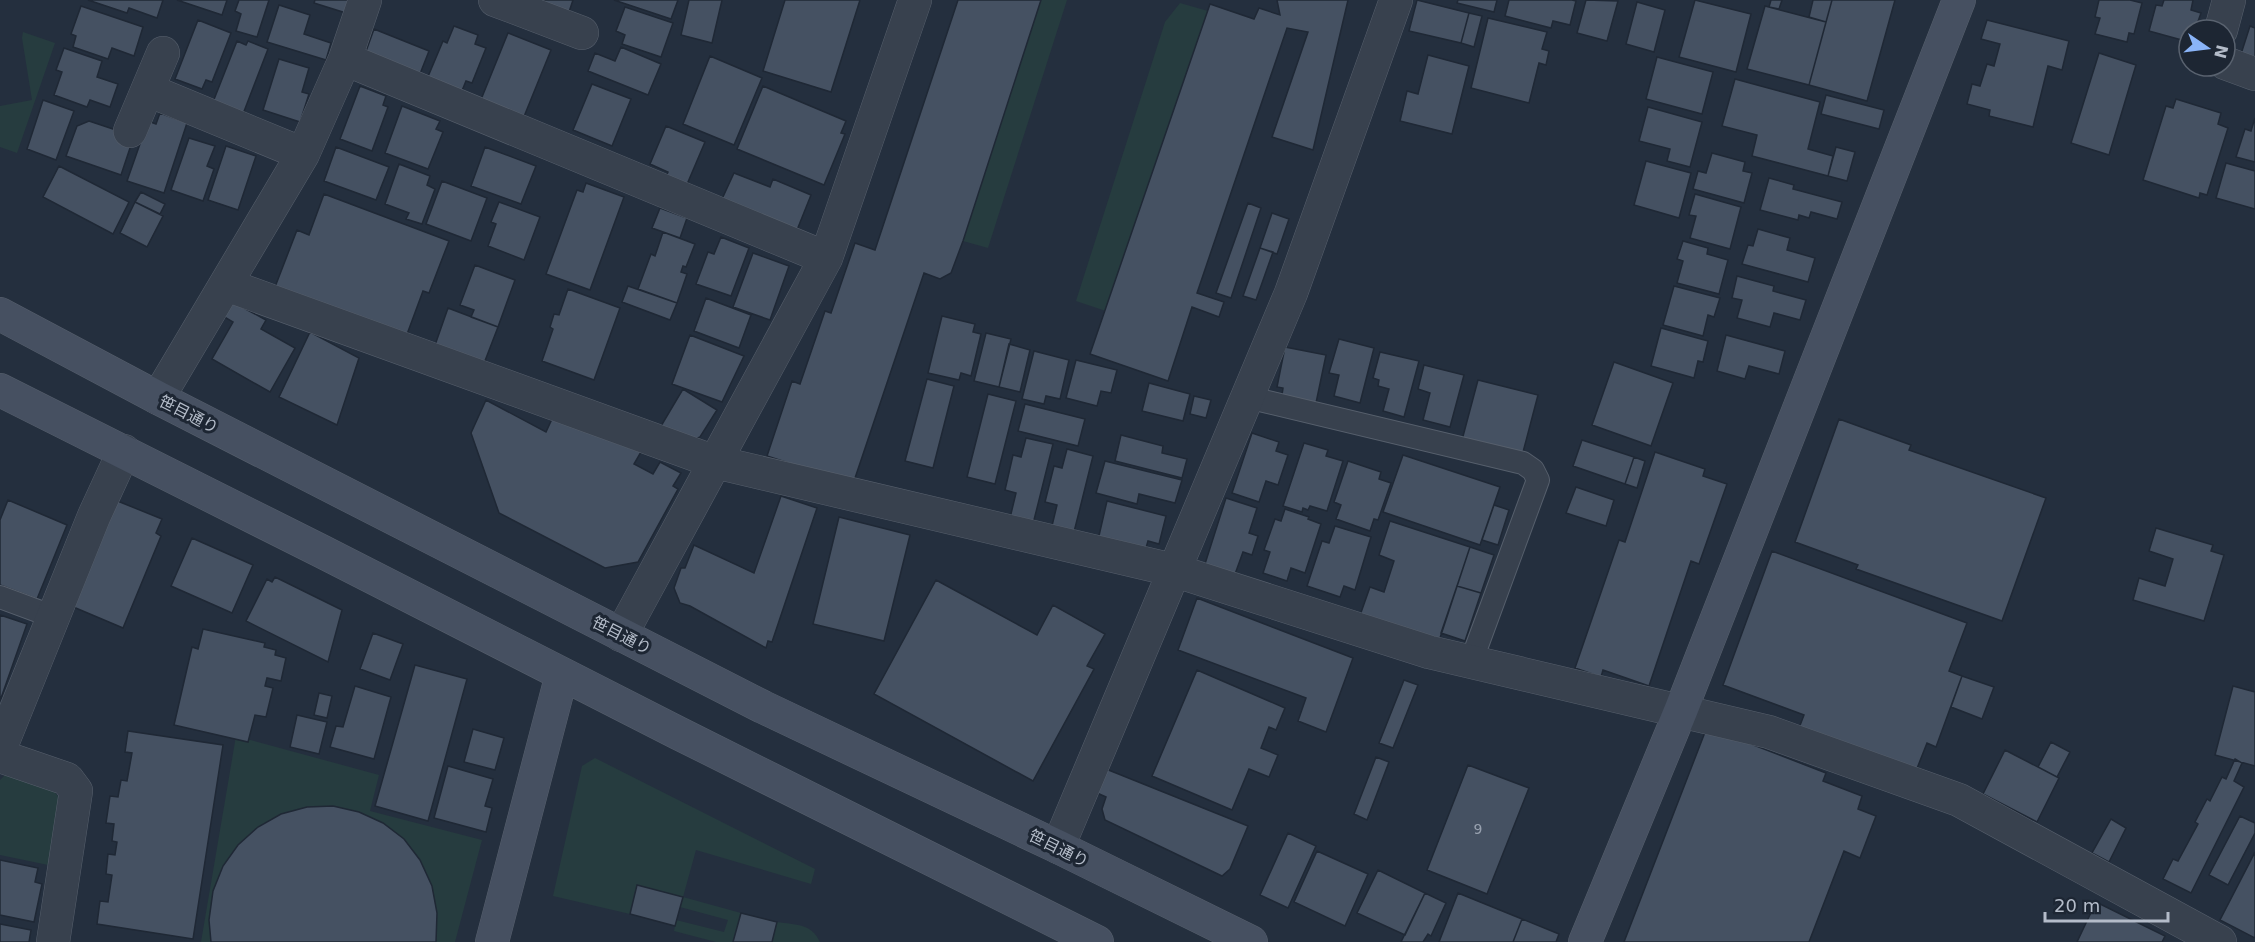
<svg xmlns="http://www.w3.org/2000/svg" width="2255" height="942" font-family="'DejaVu Sans','Noto Sans JP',sans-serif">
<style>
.green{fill:#263c3f}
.building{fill:#455162;stroke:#1f2835;stroke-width:1.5}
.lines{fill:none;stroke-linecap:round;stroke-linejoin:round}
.lane-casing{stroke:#565f6c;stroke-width:24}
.street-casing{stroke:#565f6c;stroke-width:34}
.secondary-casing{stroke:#565f6c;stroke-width:34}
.lane{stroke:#38414e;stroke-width:22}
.street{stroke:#38414e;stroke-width:33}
.secondary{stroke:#465061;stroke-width:33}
.labels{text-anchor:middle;stroke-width:6;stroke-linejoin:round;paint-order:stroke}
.number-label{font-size:14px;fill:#98a1af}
.street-label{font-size:16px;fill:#b4bcc9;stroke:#1d2633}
</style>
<rect width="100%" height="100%" fill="#242f3e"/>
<path class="green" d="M 1041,0 L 1067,0 L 988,248 L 963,241 Z
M 1180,3 L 1208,11 L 1106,311 L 1076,301 L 1165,22 Z
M 23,32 L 55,43 L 17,153 L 0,147 L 0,106 L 32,100 L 22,38 Z
M 236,736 L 379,775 L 370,811 L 482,840 L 455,942 L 201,942 Z
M 595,758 L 815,869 L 811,884 L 696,850 L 683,897 L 741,913 L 733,942 L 716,942 L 674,931 L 676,920 L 724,932 L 728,920 L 680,907 L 683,898 L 637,886 L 630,914 L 553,896 L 582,766 Z
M 5,775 L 50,786 L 64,804 L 53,866 L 0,855 L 0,780 Z
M 777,922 C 796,925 811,923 820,942 L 772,942 Z"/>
<path class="building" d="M 88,0 L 163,0 L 157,18 L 129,8 L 127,13 Z
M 177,0 L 227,0 L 222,15 Z
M 239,0 L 269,0 L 257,37 L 236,31 L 241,14 L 235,11 Z
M 315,0 L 350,0 L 346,13 L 314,3 Z
M 528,0 L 573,0 L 568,15 Z
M 614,0 L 678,0 L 671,19 Z
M 689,0 L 722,0 L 712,43 L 681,35 Z
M 785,0 L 860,0 L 831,92 L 763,71 Z
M 958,0 L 1041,0 L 963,241 L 951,273 L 940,279 L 924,273 L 853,484 L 767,456 L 792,381 L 800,384 L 825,311 L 831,313 L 855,243 L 875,250 Z
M 1277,0 L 1348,0 L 1313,150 L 1272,137 L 1308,32 L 1287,28 L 1197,293 L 1224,302 L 1219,317 L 1192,307 L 1168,381 L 1090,354 L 1210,4 L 1254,19 L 1259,8 L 1280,15 Z
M 1417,0 L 1469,13 L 1461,43 L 1409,31 Z
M 1458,0 L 1497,0 L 1494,12 L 1457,3 Z
M 1509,0 L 1572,0 L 1576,1 L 1570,25 L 1553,21 L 1551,28 L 1505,16 Z
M 1586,0 L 1618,1 L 1607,41 L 1577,33 Z
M 1695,0 L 1751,14 L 1736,72 L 1679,57 Z
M 1771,0 L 1782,0 L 1779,9 L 1769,7 Z
M 1813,0 L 1832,0 L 1826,22 L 1809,17 Z
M 1832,0 L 1895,0 L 1867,101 L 1809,85 Z
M 2099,0 L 2130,0 L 2142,3 L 2134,34 L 2129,33 L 2127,42 L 2095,34 L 2100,18 L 2095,17 Z
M 2164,0 L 2193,0 L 2191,10 L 2201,13 L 2195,30 L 2189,30 L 2189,42 L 2149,31 L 2156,5 L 2162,6 Z
M 1637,2 L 1665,10 L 1654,52 L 1626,44 Z
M 279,5 L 310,15 L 304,34 L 331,43 L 326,60 L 267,42 Z
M 81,6 L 143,27 L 134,56 L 112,48 L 108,59 L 73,47 L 76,36 L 71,34 Z
M 1765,6 L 1826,22 L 1809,85 L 1747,69 Z
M 625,7 L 673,23 L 661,57 L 622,44 L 625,35 L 616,31 Z
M 1469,13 L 1482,16 L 1474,47 L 1461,43 Z
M 1488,18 L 1547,32 L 1542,49 L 1549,51 L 1546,65 L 1539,63 L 1529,103 L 1471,88 Z
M 198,20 L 231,33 L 212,82 L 206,80 L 202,89 L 175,79 Z
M 1987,20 L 2069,41 L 2062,70 L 2048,66 L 2033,127 L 1989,116 L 1990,110 L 1967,104 L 1972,84 L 1980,86 L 1987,64 L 1994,66 L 2000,44 L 1981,39 Z
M 454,26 L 478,35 L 475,44 L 486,48 L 472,83 L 466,81 L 459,98 L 427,79 L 443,41 L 447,43 Z
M 2250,26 L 2255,28 L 2255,59 L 2241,54 Z
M 374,29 L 429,51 L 418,79 L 364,57 Z
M 508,33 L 551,50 L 523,119 L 480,102 Z
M 237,41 L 246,45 L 248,41 L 268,49 L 243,114 L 213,102 Z
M 621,47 L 661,64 L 648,95 L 588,71 L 595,53 L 615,61 Z
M 64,48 L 102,61 L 97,77 L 118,84 L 110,107 L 90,100 L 87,107 L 54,95 L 62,72 L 56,70 Z
M 2099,53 L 2136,65 L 2109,155 L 2071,143 Z
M 1428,55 L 1469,66 L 1452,134 L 1400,121 L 1407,91 L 1418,94 Z
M 710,56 L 762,78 L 734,145 L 683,124 Z
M 1657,57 L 1713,72 L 1702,114 L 1646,99 Z
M 279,59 L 309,68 L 302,92 L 309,94 L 300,122 L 263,110 Z
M 1735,79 L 1820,102 L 1808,149 L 1833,156 L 1828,176 L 1752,156 L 1757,135 L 1722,126 Z
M 592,84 L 631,99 L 612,146 L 573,130 Z
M 360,86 L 386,96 L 383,105 L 388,107 L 372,151 L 340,139 Z
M 763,86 L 846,121 L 841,133 L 845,134 L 824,185 L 737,149 Z
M 1826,95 L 1884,110 L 1879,129 L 1821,114 Z
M 2176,99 L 2221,113 L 2218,124 L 2228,128 L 2207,195 L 2200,193 L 2199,198 L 2143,180 L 2166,106 L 2173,108 Z
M 43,100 L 74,111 L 56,160 L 27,149 Z
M 402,106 L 440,121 L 436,129 L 443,132 L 428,169 L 385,153 Z
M 1648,107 L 1702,122 L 1690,167 L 1667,161 L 1670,149 L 1639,141 Z
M 160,113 L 187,123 L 164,193 L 127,181 L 148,121 L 156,124 Z
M 2255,118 L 2255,162 L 2236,157 L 2245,129 L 2251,131 Z
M 89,121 L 134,136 L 121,175 L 66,156 L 77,126 Z
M 666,126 L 705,142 L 685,189 L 664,180 L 668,172 L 650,164 Z
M 189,138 L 215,146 L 207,166 L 214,169 L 203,201 L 171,190 Z
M 226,146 L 256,156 L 238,210 L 208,200 Z
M 336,147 L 389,167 L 376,200 L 324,181 Z
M 485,147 L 536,166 L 521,204 L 471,186 Z
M 1836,147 L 1855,152 L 1847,181 L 1828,176 Z
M 1712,153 L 1745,162 L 1743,171 L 1752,173 L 1744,203 L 1693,189 L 1698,171 L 1706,173 Z
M 1646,161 L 1691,173 L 1679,218 L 1634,205 Z
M 2226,163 L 2255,171 L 2255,209 L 2216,198 Z
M 399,164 L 430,176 L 427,185 L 435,189 L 422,224 L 406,219 L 409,213 L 385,204 Z
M 59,166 L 129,202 L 113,234 L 43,197 Z
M 734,173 L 770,187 L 773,179 L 811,195 L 797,230 L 722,199 Z
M 1769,178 L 1794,185 L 1793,189 L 1842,202 L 1837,219 L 1811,212 L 1809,218 L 1799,215 L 1798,220 L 1760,210 Z
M 442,181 L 487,198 L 471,241 L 426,224 Z
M 586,183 L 624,197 L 590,290 L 546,274 L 577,190 L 583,192 Z
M 141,192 L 165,204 L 160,214 L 135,202 Z
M 324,194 L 449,241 L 429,293 L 423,291 L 406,337 L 275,287 L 297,230 L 309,235 Z
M 1695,194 L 1741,207 L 1730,249 L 1690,238 L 1696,216 L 1689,215 Z
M 135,202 L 163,216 L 147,247 L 120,233 Z
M 499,202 L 540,217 L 524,260 L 488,246 L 496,224 L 491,222 Z
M 1248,203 L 1261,208 L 1231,298 L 1216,293 Z
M 660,208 L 687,218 L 680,238 L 652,228 Z
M 1272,213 L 1289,219 L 1277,254 L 1260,248 Z
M 1758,229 L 1790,238 L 1787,250 L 1815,258 L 1808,282 L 1742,264 L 1748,245 L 1753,246 Z
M 663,232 L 695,244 L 686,267 L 683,266 L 681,272 L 687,274 L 677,303 L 638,289 L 651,254 L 655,256 Z
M 721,237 L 749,248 L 731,296 L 696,284 L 708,252 L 714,254 Z
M 1683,241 L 1708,248 L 1707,254 L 1728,260 L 1719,294 L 1677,283 L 1683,261 L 1677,259 Z
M 1260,248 L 1273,252 L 1256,300 L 1243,296 Z
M 753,253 L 789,266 L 770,320 L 733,307 Z
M 475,265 L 515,280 L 498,327 L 471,317 L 474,310 L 460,305 Z
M 1737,276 L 1774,286 L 1773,291 L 1806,300 L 1800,320 L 1774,313 L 1770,327 L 1737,318 L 1742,300 L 1732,298 Z
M 628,286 L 677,303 L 670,320 L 622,302 Z
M 1674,286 L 1720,298 L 1714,317 L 1708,315 L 1703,336 L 1663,325 Z
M 568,289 L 620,308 L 594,380 L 542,361 L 553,329 L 550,327 L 554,314 L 559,315 Z
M 706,298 L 751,315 L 739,348 L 694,331 Z
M 229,300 L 266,320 L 261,329 L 295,348 L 270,392 L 212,359 L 233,322 L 221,315 Z
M 448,308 L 498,327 L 483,366 L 434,348 Z
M 942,316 L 975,324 L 973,332 L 981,334 L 971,376 L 961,373 L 959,380 L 928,373 Z
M 1661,328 L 1708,341 L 1703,362 L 1698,361 L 1694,378 L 1651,366 Z
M 310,332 L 359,358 L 337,425 L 279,397 Z
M 986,333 L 1011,339 L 999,387 L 974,381 Z
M 690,335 L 744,356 L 722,402 L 672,384 Z
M 1726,335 L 1785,351 L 1779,374 L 1749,366 L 1745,379 L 1717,371 Z
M 1339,339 L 1374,348 L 1360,403 L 1334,396 L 1339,375 L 1329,373 Z
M 1009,344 L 1030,350 L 1020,392 L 999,387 Z
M 1285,347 L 1326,355 L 1316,403 L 1282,395 L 1283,388 L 1277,387 Z
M 1034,351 L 1069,360 L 1060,399 L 1046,396 L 1044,404 L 1022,399 Z
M 1380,352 L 1419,361 L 1404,417 L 1383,411 L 1389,389 L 1378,386 L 1379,380 L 1373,378 Z
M 1076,360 L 1117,370 L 1111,393 L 1101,391 L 1097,406 L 1066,398 Z
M 1614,362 L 1673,383 L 1651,446 L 1592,425 Z
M 1424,365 L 1464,375 L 1450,427 L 1423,420 L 1430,393 L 1418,389 Z
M 927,379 L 954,386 L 933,468 L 905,461 Z
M 1478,380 L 1538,395 L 1522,456 L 1462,440 Z
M 1149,383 L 1190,394 L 1183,421 L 1142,411 Z
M 683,389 L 717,410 L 700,437 L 689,442 L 661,426 Z
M 988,394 L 1016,401 L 995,484 L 967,477 Z
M 1194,396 L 1211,400 L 1206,418 L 1190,414 Z
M 486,400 L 546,432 L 552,419 L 641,452 L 634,464 L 653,474 L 660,462 L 681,473 L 673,486 L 678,489 L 638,562 L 605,568 L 499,513 L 471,433 Z
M 1025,404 L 1085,419 L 1078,446 L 1018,431 Z
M 1839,419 L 1911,445 L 1909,450 L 2046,498 L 2002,621 L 1856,569 L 1858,565 L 1795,542 Z
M 1252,433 L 1279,442 L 1276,451 L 1288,455 L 1278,485 L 1266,481 L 1259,502 L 1232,493 Z
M 1121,435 L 1163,446 L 1162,453 L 1187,459 L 1182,478 L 1115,461 Z
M 1026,438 L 1053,444 L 1033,524 L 1010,518 L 1016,493 L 1005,490 L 1013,455 L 1021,457 Z
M 1582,440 L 1634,457 L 1625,484 L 1573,466 Z
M 1304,443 L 1328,450 L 1326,456 L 1343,461 L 1327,511 L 1310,506 L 1308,510 L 1303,508 L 1302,512 L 1283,506 Z
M 1067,449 L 1093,456 L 1073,536 L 1051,530 L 1057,505 L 1045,502 L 1054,466 L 1062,468 Z
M 1655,452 L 1705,469 L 1703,476 L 1727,484 L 1699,564 L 1691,561 L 1649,686 L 1603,670 L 1601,677 L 1575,668 L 1619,540 L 1625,542 Z
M 1403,455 L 1500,487 L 1480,545 L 1383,512 Z
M 1634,457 L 1645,461 L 1637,488 L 1625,484 Z
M 1105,461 L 1182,480 L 1175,503 L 1139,494 L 1137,504 L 1096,493 Z
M 1348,461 L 1381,472 L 1379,479 L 1391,483 L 1378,520 L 1374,519 L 1370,531 L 1336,519 L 1341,505 L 1334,502 Z
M 1576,487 L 1614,500 L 1606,526 L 1566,513 Z
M 781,496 L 817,508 L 772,642 L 768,641 L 766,648 L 690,606 L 680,603 L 674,588 L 681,568 L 685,568 L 694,545 L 754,573 Z
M 1226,498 L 1257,508 L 1249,533 L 1258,536 L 1252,555 L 1243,552 L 1234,577 L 1204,567 Z
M 8,500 L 67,525 L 37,599 L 0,585 L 0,520 Z
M 115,500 L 162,519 L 156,533 L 161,536 L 123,628 L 71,606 Z
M 1107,501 L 1166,516 L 1159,544 L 1148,541 L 1146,548 L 1098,540 Z
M 1494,505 L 1509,510 L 1498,545 L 1482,540 Z
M 1285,509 L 1309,517 L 1308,519 L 1321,524 L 1305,573 L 1291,568 L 1287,581 L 1263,573 L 1270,552 L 1264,550 L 1275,519 L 1281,521 Z
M 839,517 L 910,535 L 884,641 L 813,624 Z
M 1390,521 L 1470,547 L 1437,647 L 1358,621 L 1370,587 L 1384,592 L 1394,561 L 1379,555 Z
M 1335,526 L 1371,537 L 1355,590 L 1344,586 L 1340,597 L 1307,586 L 1322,541 L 1329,543 Z
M 2156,528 L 2213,545 L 2211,551 L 2224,555 L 2204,621 L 2133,600 L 2139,578 L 2165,586 L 2173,559 L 2149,551 Z
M 192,538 L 253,565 L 232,613 L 171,586 Z
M 1470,547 L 1494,555 L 1481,593 L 1457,586 Z
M 1772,551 L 1967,623 L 1949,671 L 1962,676 L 1936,747 L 1927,743 L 1916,771 L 1799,728 L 1804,715 L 1723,685 Z
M 275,577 L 342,610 L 328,662 L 246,621 L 267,579 L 272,582 Z
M 936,580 L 1037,635 L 1053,605 L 1105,634 L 1087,666 L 1094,669 L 1033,781 L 874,694 Z
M 1457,586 L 1481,593 L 1465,641 L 1441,633 Z
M 1197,598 L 1353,658 L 1326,732 L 1298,721 L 1306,698 L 1178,650 Z
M 0,615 L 27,624 L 0,701 Z
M 203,629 L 265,643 L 264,647 L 276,650 L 275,655 L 286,658 L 281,681 L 267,678 L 265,686 L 273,688 L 266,717 L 255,715 L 248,742 L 174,725 L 192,647 L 198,649 Z
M 373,633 L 403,644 L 390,680 L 360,669 Z
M 415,665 L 467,679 L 428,821 L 375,806 Z
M 1197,670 L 1285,708 L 1276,730 L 1269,727 L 1261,748 L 1278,755 L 1269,777 L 1249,769 L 1232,810 L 1152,776 Z
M 1962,676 L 1994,687 L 1982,719 L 1951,707 Z
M 1404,680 L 1418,685 L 1393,748 L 1379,743 Z
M 355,686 L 391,697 L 374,759 L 330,747 L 336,726 L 343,727 Z
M 2233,686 L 2255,692 L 2255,766 L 2215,755 Z
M 319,693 L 332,696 L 327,718 L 314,715 Z
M 297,715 L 327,722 L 319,754 L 290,747 Z
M 1707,727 L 1826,773 L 1823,781 L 1862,796 L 1858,809 L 1876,816 L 1860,858 L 1844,851 L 1809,942 L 1624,942 Z
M 473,729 L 504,738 L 495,770 L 464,762 Z
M 128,731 L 223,745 L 193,939 L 97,924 L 100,901 L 108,902 L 112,875 L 106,874 L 108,854 L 115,855 L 117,842 L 112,841 L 114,824 L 106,823 L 110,796 L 118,797 L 121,780 L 127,781 L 132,753 L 125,752 Z
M 2051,742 L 2070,752 L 2057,777 L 2038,767 Z
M 2005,750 L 2059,778 L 2037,822 L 1983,794 Z
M 1376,757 L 1389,762 L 1367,820 L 1354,814 Z
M 2235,759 L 2242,763 L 2234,781 L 2244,787 L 2191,893 L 2163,879 L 2173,859 L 2178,861 L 2198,824 L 2195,822 L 2207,799 L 2210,801 L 2222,777 L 2226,779 Z
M 1468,765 L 1529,788 L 1487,894 L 1427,870 Z
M 448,766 L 493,779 L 485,806 L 492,808 L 486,832 L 434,818 Z
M 1106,769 L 1248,826 L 1230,869 L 1222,876 L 1105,820 L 1102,809 L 1106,797 L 1097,793 Z
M 333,806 L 359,812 L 383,823 L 404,839 L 420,860 L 432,886 L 437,913 L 436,942 L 211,942 L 209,920 L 213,891 L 223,866 L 238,845 L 258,827 L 281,814 L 307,807 Z
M 2240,816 L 2255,823 L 2255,833 L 2228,885 L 2209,875 Z
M 2111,819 L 2126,828 L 2109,862 L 2092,853 Z
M 1288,833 L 1316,846 L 1288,908 L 1260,895 Z
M 1317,851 L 1368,874 L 1345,926 L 1294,902 Z
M 2255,852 L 2255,938 L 2220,920 Z
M 0,860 L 38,868 L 35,882 L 42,884 L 34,922 L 0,915 Z
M 1378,870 L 1425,893 L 1405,935 L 1357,913 Z
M 637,885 L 683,897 L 675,926 L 630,914 Z
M 1425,893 L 1446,903 L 1431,936 L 1428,934 L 1423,942 L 1401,942 Z
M 1458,893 L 1522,919 L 1513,942 L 1439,942 Z
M 2096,902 L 2165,936 L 2162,942 L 2077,942 Z
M 741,913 L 777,922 L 772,942 L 733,942 Z
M 1522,919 L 1559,934 L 1556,942 L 1513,942 Z
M 0,924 L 31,930 L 29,942 L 0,942 Z"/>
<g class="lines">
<defs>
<path id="lane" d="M 1247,397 L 1523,463 L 1533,470 L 1538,480 L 1471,662
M 0,597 L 54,617"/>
<path id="street" d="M 495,0 L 582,33
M 2221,30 L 2229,0
M 345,59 L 826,258
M 2225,63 L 2255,74
M 148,90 L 303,154
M 130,131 L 163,53
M 227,285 L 715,462 L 1173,570 L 1429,652 L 1769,732 L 1959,800 L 2220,942
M 158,398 L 303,154 L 345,59 L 365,0
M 621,635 L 826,258 L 915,0
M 0,749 L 94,516 L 124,451
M 0,756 L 67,779 L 76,791 L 53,942
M 1058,847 L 1291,293 L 1396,0"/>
<path id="secondary" d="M 0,314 L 158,398 L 763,707 L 1058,847 L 1251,942
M 0,390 L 321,551 L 678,733 L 1097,942
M 492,942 L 562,674
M 1585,942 L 1681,710 L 1959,0"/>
</defs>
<use href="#lane" class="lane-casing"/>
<use href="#street" class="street-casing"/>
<use href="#secondary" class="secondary-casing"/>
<use href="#lane" class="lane"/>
<use href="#street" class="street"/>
<use href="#secondary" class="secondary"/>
</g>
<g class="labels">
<g class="number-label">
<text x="1478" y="834">9</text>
</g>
<g class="street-label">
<text transform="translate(189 414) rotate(27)" y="6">笹目通り</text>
<text transform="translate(622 635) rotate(27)" y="6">笹目通り</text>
<text transform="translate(1059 848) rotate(26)" y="6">笹目通り</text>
</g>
</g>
<g transform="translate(2207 48) rotate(104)"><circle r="28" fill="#1d2633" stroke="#59626f" stroke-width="1.5"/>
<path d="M0-4.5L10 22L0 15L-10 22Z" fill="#8ab4f8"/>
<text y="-9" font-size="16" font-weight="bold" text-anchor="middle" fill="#b4bcc9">N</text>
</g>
<path d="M2045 912v9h123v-9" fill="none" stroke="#b4bcc9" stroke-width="3"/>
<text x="2054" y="912" font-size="18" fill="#b4bcc9" stroke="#1d2633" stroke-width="4.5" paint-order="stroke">20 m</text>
</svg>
